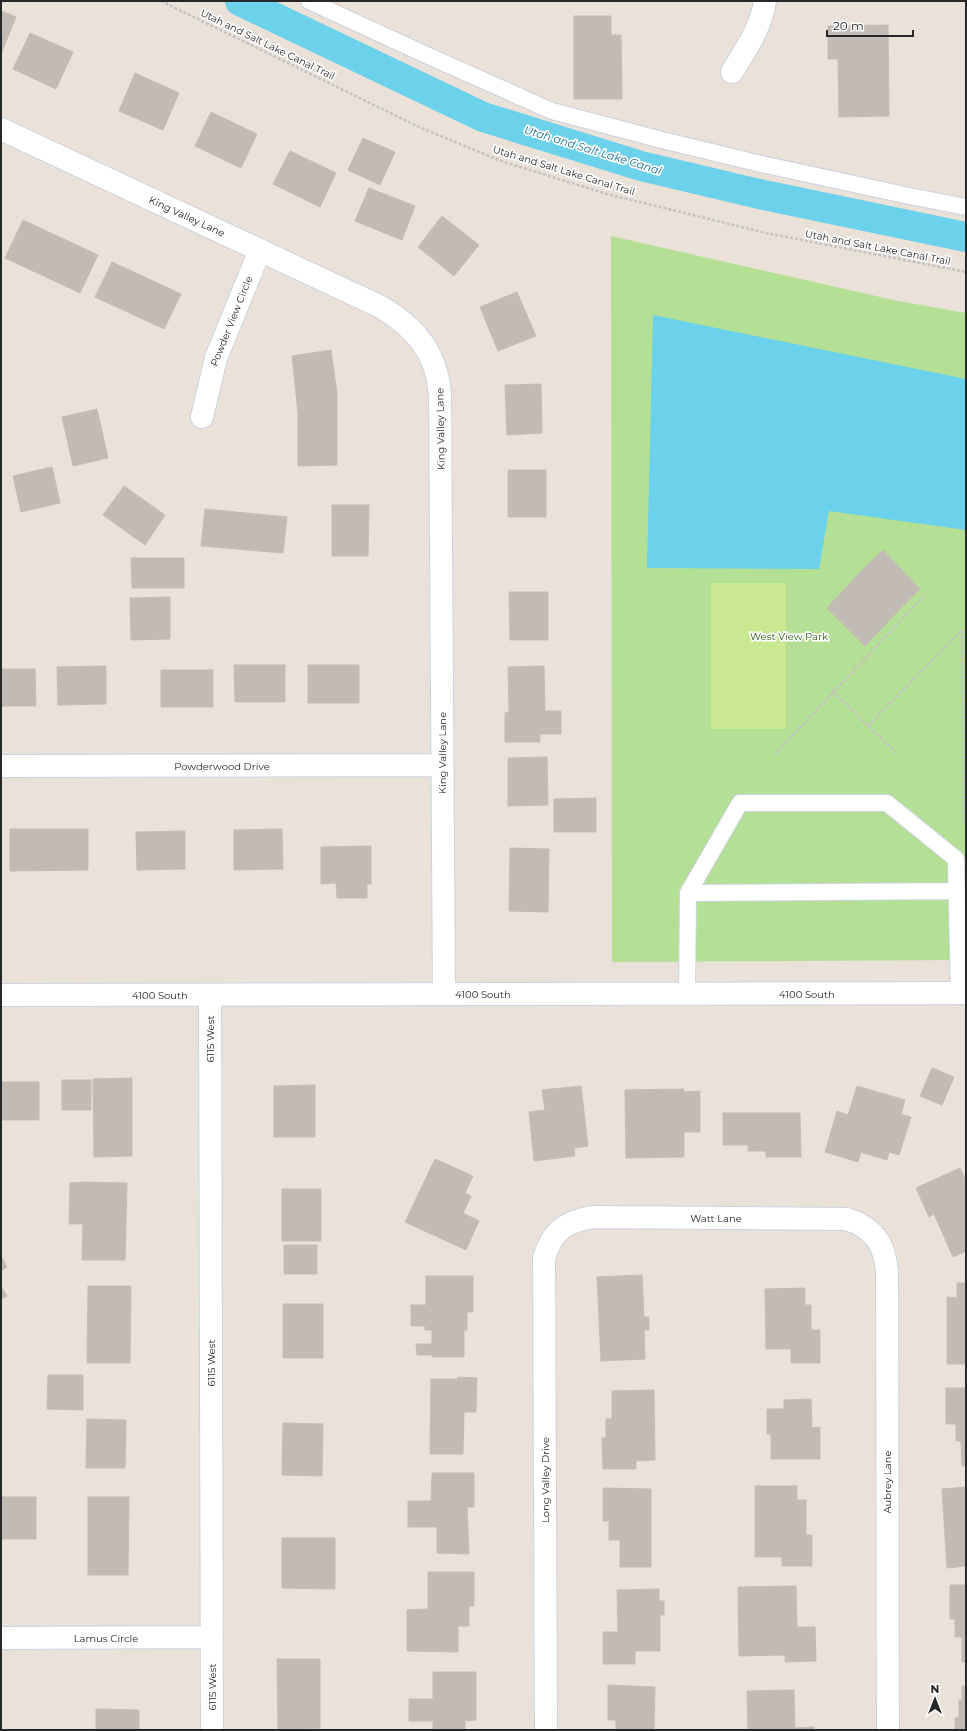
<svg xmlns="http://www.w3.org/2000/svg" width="967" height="1731" font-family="Montserrat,sans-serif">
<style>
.green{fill:#b3e095}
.pitch{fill:#c8e891}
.water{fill:#6cd1eb}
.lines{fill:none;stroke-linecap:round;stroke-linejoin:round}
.canal{stroke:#6cd1eb;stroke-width:30}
.building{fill:#c2bbb5;stroke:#c5bdb3}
.service-casing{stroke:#ced2e0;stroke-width:18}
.minor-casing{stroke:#ced2e0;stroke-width:24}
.secondary-casing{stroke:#ced2e0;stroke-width:24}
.path{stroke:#c3c3c3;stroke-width:2.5;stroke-dasharray:3 2;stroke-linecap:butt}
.service{stroke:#fff;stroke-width:16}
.minor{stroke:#fff;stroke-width:22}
.secondary{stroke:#fff;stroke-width:22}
.labels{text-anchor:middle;stroke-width:3.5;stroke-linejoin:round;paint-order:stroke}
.street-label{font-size:10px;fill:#272727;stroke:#fff}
.park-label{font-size:10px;fill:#2d611a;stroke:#fff}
.water-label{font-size:11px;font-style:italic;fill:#0f6e93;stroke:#fff}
</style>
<rect width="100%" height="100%" fill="#eae1d8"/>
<path class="green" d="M 611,236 L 898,301 L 966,313 L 966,960 L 612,962 Z"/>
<path class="pitch" d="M 711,583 L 786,583 L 786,729 L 711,729 Z"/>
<path class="water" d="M 653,315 L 966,379 L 966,530 L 829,511 L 819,569 L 647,568 Z"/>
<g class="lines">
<path class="canal" d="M 240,1 L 483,117 L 641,166 L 759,194 L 966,237"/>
</g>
<path class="building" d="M 1,11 L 16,17 L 1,54 Z
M 574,16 L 611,16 L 611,35 L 621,35 L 622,99 L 574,99 Z
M 888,25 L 889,116 L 839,117 L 838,59 L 828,59 L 828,26 Z
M 30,33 L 73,52 L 56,89 L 13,69 Z
M 135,73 L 179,93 L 163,130 L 119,111 Z
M 211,112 L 257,134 L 241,168 L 195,146 Z
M 363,138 L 395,152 L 380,185 L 348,170 Z
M 290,151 L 336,173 L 320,207 L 273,184 Z
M 369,188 L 415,206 L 402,240 L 355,221 Z
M 442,216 L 479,245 L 454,276 L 418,247 Z
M 23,220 L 98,255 L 80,293 L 5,258 Z
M 112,262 L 181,294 L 164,329 L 95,297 Z
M 517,292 L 536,336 L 498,351 L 480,307 Z
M 331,350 L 337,393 L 337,465 L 298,466 L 298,413 L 292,356 Z
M 541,384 L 542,433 L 507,435 L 505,385 Z
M 97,409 L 108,458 L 73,466 L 62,417 Z
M 52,467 L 60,503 L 21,512 L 13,476 Z
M 508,470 L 546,470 L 546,517 L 508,517 Z
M 124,486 L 165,515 L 145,545 L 103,515 Z
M 332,505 L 369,505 L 368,556 L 332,556 Z
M 205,509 L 287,517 L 283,553 L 201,546 Z
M 883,550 L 920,589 L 900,609 L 862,570 Z
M 131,558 L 184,558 L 184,588 L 132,588 Z
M 862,570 L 900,609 L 865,646 L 827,608 Z
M 509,592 L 548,592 L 548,640 L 510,640 Z
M 170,597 L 170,639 L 131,640 L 130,598 Z
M 234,665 L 285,665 L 285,702 L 235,702 Z
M 308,665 L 359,665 L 359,703 L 308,703 Z
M 106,666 L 106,704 L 58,705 L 57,667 Z
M 544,666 L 545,711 L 561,711 L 561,734 L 540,734 L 540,742 L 505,742 L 505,713 L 509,712 L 508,667 Z
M 1,669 L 35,669 L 36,706 L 1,706 Z
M 161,670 L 213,670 L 213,707 L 161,707 Z
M 547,757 L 548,805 L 508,806 L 508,758 Z
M 596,798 L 596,832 L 554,832 L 554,799 Z
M 10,829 L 88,829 L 88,870 L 10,871 Z
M 282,829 L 283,869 L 234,870 L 234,830 Z
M 185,831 L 185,869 L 137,870 L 136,832 Z
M 371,846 L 371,884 L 367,884 L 367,898 L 337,898 L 336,883 L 321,884 L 321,847 Z
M 510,848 L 549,849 L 548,912 L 509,911 Z
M 932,1068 L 954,1077 L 942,1105 L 920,1096 Z
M 132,1078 L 132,1156 L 94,1157 L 93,1079 Z
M 62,1080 L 91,1080 L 91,1110 L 62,1110 Z
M 1,1082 L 39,1082 L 39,1120 L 1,1120 Z
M 315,1085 L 315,1137 L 274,1137 L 274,1086 Z
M 581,1086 L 588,1146 L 574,1148 L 575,1156 L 534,1161 L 529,1112 L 545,1110 L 542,1090 Z
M 857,1086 L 905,1100 L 901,1114 L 911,1117 L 899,1155 L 889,1152 L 887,1160 L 861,1152 L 858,1162 L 825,1152 L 837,1111 L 848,1115 Z
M 684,1089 L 684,1092 L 700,1091 L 700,1132 L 684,1132 L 684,1157 L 626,1158 L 625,1090 Z
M 723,1113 L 800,1113 L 801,1157 L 766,1157 L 766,1151 L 748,1151 L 748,1145 L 723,1145 Z
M 435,1159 L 473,1176 L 465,1193 L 471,1196 L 463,1213 L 479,1221 L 466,1250 L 405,1222 Z
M 960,1168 L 966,1181 L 966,1251 L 953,1257 L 934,1214 L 929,1217 L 916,1188 Z
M 84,1182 L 127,1183 L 125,1260 L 82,1260 L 83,1224 L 69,1224 L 70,1183 Z
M 282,1189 L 321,1189 L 321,1241 L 282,1241 Z
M 284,1245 L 317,1245 L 317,1274 L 284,1274 Z
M 1,1256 L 7,1267 L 1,1271 Z
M 642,1275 L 644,1317 L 649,1317 L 649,1330 L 644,1330 L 645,1359 L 601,1361 L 597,1277 Z
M 426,1276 L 473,1276 L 473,1312 L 467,1312 L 467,1330 L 464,1330 L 464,1357 L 432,1357 L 432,1355 L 417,1355 L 416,1344 L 432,1344 L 432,1330 L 425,1330 L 425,1326 L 411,1326 L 411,1305 L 426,1305 Z
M 957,1283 L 966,1283 L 966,1364 L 947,1364 L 947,1297 L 957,1298 Z
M 1,1286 L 7,1296 L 1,1299 Z
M 88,1286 L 131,1286 L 130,1363 L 87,1363 Z
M 805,1288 L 805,1305 L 811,1305 L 811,1330 L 820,1330 L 820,1363 L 791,1363 L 791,1349 L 766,1349 L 765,1289 Z
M 283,1304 L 323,1304 L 323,1358 L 283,1358 Z
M 48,1375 L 83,1375 L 83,1410 L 47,1409 Z
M 458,1377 L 477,1378 L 476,1412 L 464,1412 L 463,1454 L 430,1454 L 431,1379 L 458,1379 Z
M 946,1388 L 966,1388 L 966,1466 L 962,1466 L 961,1441 L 956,1441 L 956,1424 L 946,1424 Z
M 654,1390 L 655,1460 L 636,1461 L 636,1469 L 603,1469 L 602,1438 L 606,1438 L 606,1419 L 612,1419 L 612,1391 Z
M 811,1399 L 812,1428 L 820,1427 L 820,1459 L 771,1459 L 771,1434 L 767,1434 L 767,1409 L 784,1409 L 784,1400 Z
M 87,1419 L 126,1420 L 125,1468 L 86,1468 Z
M 283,1423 L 323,1424 L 322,1476 L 282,1475 Z
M 432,1473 L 474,1473 L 474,1507 L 467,1507 L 469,1554 L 437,1553 L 437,1527 L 408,1527 L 408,1501 L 431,1501 Z
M 755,1486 L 797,1486 L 797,1500 L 806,1500 L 806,1535 L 812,1535 L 812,1566 L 782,1566 L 782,1557 L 755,1557 Z
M 966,1487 L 966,1566 L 947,1568 L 942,1489 Z
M 603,1488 L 651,1489 L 651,1567 L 620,1567 L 620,1540 L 609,1540 L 609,1521 L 603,1521 Z
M 1,1497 L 36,1497 L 36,1539 L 1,1539 Z
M 88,1497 L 129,1497 L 128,1575 L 88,1575 Z
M 282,1538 L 335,1538 L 335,1589 L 282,1588 Z
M 428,1572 L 474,1572 L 474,1606 L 469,1606 L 469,1626 L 458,1626 L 458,1652 L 407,1651 L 407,1610 L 428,1609 Z
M 950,1585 L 966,1585 L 966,1662 L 962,1662 L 962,1637 L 955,1637 L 955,1619 L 950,1619 Z
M 796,1586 L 797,1627 L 815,1627 L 816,1661 L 785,1662 L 785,1655 L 739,1656 L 738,1587 Z
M 659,1589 L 659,1601 L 664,1601 L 664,1615 L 660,1615 L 660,1651 L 635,1651 L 635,1664 L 603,1664 L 603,1632 L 618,1632 L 617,1590 Z
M 277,1659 L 320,1659 L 320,1728 L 278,1729 Z
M 433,1672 L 476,1672 L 476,1720 L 465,1721 L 465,1730 L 433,1730 L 433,1721 L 409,1721 L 409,1699 L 433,1699 Z
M 608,1685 L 655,1687 L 654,1730 L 616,1730 L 616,1720 L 608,1720 Z
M 962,1686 L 966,1686 L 966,1730 L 955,1730 L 955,1718 L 959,1718 L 959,1700 L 962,1700 Z
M 794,1690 L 795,1728 L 814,1727 L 814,1730 L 748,1730 L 747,1691 Z
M 96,1709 L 139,1710 L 139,1730 L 96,1730 Z"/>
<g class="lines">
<defs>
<path id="service" d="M 309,1 L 433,58 L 552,111 L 662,140 L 757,163 L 914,197 L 966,207
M 688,893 L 958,891
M 687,994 L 688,893 L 740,803 L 887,803 L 956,859 L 959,993"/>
<path id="minor" d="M 732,72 C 746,49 761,28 765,1
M 1,129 L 381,307 C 416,328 437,353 440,395 L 444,994
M 202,417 L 216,358 L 260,250
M 1,766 L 442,765
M 210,995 L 212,1730
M 1,1638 L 212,1637
M 546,1730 L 544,1258 C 552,1231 565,1222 592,1217 L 847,1219 C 874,1228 885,1244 887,1272 L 888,1730"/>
<path id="secondary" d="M 1,995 L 966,993"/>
</defs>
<use href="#service" class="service-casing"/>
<use href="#minor" class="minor-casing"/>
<use href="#secondary" class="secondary-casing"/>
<path class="path" d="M 161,1 L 419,127 L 501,161 L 607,194 L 766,233 L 966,272
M 833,692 L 898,755
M 868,726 L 962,630 L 964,823
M 775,754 L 924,596"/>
<use href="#service" class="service"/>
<use href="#minor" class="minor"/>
<use href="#secondary" class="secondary"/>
</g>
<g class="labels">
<g class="street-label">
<text transform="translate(268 44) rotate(26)" y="4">Utah and Salt Lake Canal Trail</text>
<text transform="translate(564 170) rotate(17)" y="4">Utah and Salt Lake Canal Trail</text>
<text transform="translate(187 216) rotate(25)" y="4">King Valley Lane</text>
<text transform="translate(878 247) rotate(11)" y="4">Utah and Salt Lake Canal Trail</text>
<text transform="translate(231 321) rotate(-68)" y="4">Powder View Circle</text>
<text transform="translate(440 429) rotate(-91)" y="4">King Valley Lane</text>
<text transform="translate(442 753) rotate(-90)" y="4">King Valley Lane</text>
<text x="222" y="770">Powderwood Drive</text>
<text x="483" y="998">4100 South</text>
<text x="807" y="998">4100 South</text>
<text x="160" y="999">4100 South</text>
<text transform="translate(210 1039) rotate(-90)" y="4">6115 West</text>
<text x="716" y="1222">Watt Lane</text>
<text transform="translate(211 1363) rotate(-90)" y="4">6115 West</text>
<text transform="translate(545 1480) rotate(-90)" y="4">Long Valley Drive</text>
<text transform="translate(887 1482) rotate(-90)" y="4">Aubrey Lane</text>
<text x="106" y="1642">Lamus Circle</text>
<text transform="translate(212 1687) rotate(-90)" y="4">6115 West</text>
</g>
<g class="park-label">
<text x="789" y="640">West View Park</text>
</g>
<g class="water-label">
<text transform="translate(593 150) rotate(17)" y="4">Utah and Salt Lake Canal</text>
</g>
</g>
<rect width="967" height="1731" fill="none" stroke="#272727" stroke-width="4"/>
<g transform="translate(935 1699)" stroke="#ffffff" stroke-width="3" paint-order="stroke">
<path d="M0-3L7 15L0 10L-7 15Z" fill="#272727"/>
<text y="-6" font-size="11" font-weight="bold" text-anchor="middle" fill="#272727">N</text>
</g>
<path d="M827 30v6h86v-6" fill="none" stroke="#272727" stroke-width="2"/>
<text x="833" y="30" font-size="12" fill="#272727" stroke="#ffffff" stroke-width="3" paint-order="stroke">20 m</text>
</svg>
